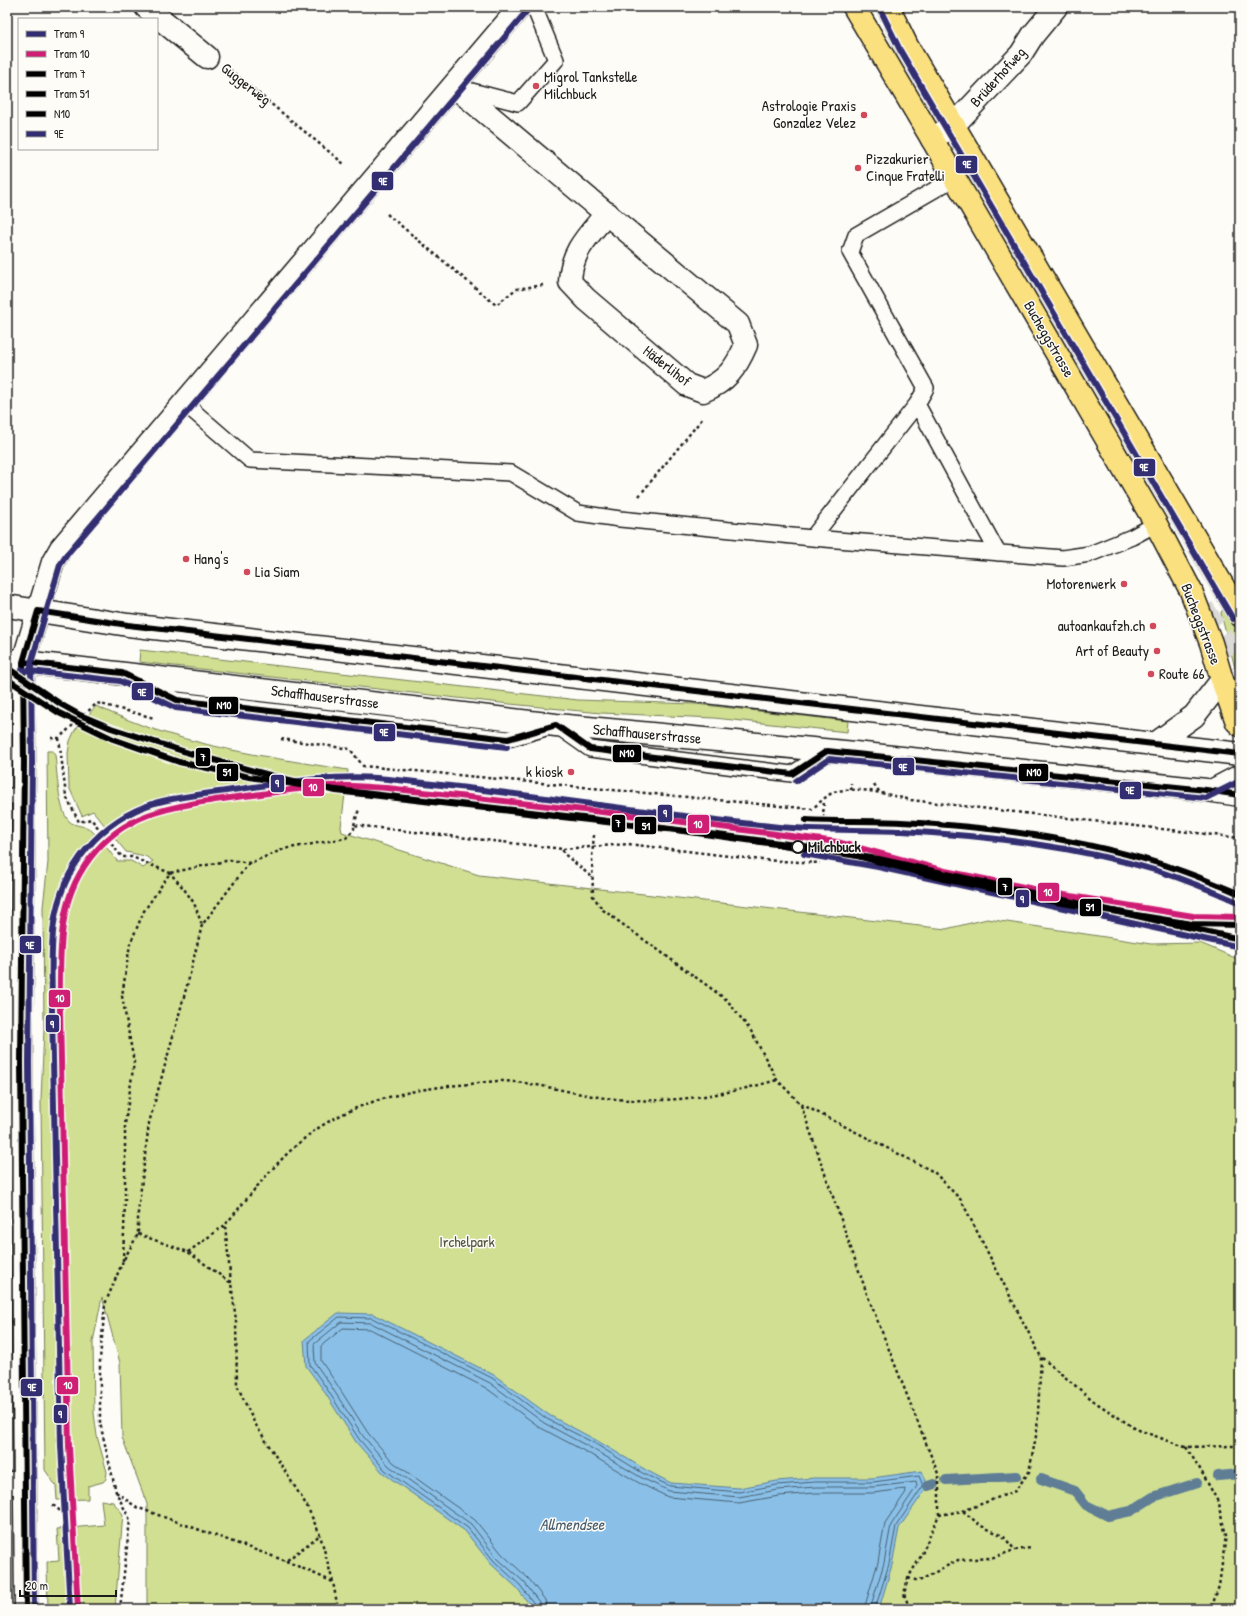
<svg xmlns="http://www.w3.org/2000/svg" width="1247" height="1616" font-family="'Patrick Hand',sans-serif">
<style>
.green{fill:#d0df92;stroke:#767e57}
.water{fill:#8ac0e8;stroke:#5e7e96}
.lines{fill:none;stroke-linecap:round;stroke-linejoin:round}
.shore{stroke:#485e6e;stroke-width:1}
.stream{stroke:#5e7e96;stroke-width:10}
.primary-tunnel{stroke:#dbdad6;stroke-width:22;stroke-dasharray:22 11;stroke-linecap:butt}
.lane-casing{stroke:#1c1c1c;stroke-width:18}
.street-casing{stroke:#1c1c1c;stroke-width:25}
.secondary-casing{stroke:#1c1c1c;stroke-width:25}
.primary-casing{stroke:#1c1c1c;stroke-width:25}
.path{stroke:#1c1c1c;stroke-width:2.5;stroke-dasharray:3 3;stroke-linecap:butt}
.lane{stroke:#fdfcf7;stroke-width:15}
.street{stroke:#fdfcf7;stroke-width:22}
.secondary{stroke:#fdfcf7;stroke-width:22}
.primary{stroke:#fbe080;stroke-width:22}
.bus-1-casing{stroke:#fdfcf7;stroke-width:9}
.bus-2-casing{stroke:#fdfcf7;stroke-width:9}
.bus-1{stroke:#000;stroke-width:6}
.bus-2{stroke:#322e71;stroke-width:6}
.tram-1-casing{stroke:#fdfcf7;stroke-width:9}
.tram-2-casing{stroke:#fdfcf7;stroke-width:9}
.tram-3-casing{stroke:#fdfcf7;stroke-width:9}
.tram-4-casing{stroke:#fdfcf7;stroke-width:9}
.tram-1{stroke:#322e71;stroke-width:6}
.tram-2{stroke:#ce1f75;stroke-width:6}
.tram-3{stroke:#000;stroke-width:6}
.tram-4{stroke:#000;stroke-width:6}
.poi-dot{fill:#d1495b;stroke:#fdfcf7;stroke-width:1.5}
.stop-dot{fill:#fdfcf7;stroke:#1c1c1c;stroke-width:2}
.labels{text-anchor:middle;stroke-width:3;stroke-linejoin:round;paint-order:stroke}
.poi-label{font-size:15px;fill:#1c1c1c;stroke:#fdfcf7;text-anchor:start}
.street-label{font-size:15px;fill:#1c1c1c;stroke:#fdfcf7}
.stop-label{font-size:15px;font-weight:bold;fill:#1c1c1c;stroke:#fdfcf7;text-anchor:start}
.park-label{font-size:15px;fill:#52563f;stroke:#fdfcf7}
.water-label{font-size:16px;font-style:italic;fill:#485e6e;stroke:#fdfcf7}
.line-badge{stroke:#fdfcf7;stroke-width:1.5}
.badge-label{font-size:11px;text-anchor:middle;font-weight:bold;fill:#fff}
</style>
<rect width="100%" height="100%" fill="#fdfcf7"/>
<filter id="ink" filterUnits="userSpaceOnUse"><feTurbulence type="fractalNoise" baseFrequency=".025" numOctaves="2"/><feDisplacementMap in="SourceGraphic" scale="8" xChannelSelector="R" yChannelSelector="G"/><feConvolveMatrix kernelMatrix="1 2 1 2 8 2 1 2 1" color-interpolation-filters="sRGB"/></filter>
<g filter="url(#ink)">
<path class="green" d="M 1224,609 L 1226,610 L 1240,634 L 1240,668 L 1235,668 L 1222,618 L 1221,612 Z
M 140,650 L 578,700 L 695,704 L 848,721 L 847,732 L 714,718 L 601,713 L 510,704 L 139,662 Z
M 96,706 C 118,716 139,725 162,732 C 222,751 285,760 348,770 L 341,827 L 342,832 L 479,875 L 946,929 L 987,919 L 1151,944 L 1200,943 L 1240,960 L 1240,1609 L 147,1609 L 147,1504 L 122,1437 L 120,1363 L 102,1297 L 93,1342 L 94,1413 L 97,1436 L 107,1472 L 106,1479 L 103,1482 L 88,1486 L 88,1499 L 57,1500 L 56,1486 L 45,1470 L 41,1100 L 44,1029 L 43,907 L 48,862 L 47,751 L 53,751 L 55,755 C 57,770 58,810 69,821 C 75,827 86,825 91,830 C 101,839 109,851 117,861 L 131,861 L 143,868 L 153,861 L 145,856 L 126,852 L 93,811 L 82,816 L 69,787 L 68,753 L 70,741 L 75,730 Z
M 378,787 L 588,809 L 586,819 L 390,797 L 377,794 Z
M 607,812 L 817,837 L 816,849 L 606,822 Z
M 101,1500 L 113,1502 L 123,1514 L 115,1609 L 48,1609 L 47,1562 L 59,1561 L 57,1529 L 104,1525 Z"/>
<path class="water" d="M 338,1313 L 373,1314 L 494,1375 L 549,1415 L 596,1440 L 646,1470 L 671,1483 L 739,1488 L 777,1481 L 814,1478 L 872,1478 L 922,1471 L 928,1486 L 899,1528 L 892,1565 L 879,1609 L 533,1609 L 517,1588 L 491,1564 L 465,1531 L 383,1473 L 356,1442 L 322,1388 L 306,1366 L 304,1340 Z"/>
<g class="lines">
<path class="shore" d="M 536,1609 L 535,1605 L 520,1585 L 494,1561 L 468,1528 L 385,1470 L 359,1439 L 325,1386 L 310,1365 L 309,1341 L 339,1317 L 372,1318 L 492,1378 L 547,1419 L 594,1443 L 644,1474 L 670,1486 L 739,1492 L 777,1485 L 815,1482 L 873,1482 L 919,1476 L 923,1486 L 896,1526 L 889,1564 L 875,1609
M 541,1609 L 539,1602 L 524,1582 L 497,1558 L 471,1524 L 389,1466 L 363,1436 L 329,1383 L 315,1363 L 314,1344 L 341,1322 L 371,1323 L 490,1383 L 544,1423 L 591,1448 L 642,1478 L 669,1491 L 739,1497 L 778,1490 L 815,1487 L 873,1487 L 916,1482 L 917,1486 L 891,1525 L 884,1563 L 870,1609
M 547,1609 L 545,1600 L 529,1579 L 502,1554 L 475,1520 L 393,1462 L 368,1433 L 334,1380 L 321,1361 L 321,1346 L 343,1328 L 370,1329 L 486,1388 L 541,1428 L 588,1453 L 639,1483 L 668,1497 L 739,1503 L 779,1496 L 815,1493 L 873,1493 L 905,1489 L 906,1492 L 885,1523 L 878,1562 L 864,1609"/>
<path class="stream" d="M 1218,1476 L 1240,1474
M 1041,1479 L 1075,1491 L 1086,1505 L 1108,1516 L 1131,1511 L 1153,1497 L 1197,1483
M 946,1480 L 1017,1476
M 928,1486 L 934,1484"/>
<path class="primary-tunnel" d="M 1203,608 L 1240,664"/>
<defs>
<path id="lane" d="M 460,88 L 518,103 L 556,60 L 534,7
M 955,178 L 856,235 L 850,252 L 926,388 L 917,404 L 998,553
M 184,403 L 250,460 L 511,473 L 578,513 L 620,519 L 812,538 L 1063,558 L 1090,554 L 1132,537 L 1156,524
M 812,538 L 917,404
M 136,680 L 177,700 L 508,739 L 556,725 L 590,749 L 792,774 L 827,751
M 1206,790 L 1240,772
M 7,796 L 23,796"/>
<path id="street" d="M 146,7 L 207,57
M 454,86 L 738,324 L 746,345 C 736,368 727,381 703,391 L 687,385 L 586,299 L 570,282 C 571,251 588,236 607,213
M 932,139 L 954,125 L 1021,54 L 1033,35 L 1056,7
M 7,1483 L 24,1483"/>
<path id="secondary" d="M 7,606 L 128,625 L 1240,754
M 7,660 L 556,725 L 855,753 L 1206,790 L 1240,795
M 1155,744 L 1194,716 L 1222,680
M 26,1609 L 21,1062 L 24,762 L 23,662 L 53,562 L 61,548 L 520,7"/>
<path id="primary" d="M 854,7 L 932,139 L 1156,524 L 1191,591 L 1211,643 L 1222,680 L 1237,722 L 1240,725
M 888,7 L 907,46 L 930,85 L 1240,615"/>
</defs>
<use href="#lane" class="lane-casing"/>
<use href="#street" class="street-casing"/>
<use href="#secondary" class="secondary-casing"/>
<use href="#primary" class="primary-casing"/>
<path class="path" d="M 230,70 L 344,164
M 387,214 L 496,305 L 516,289 L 543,285
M 639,496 L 702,419
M 51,738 L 59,738 L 97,703 L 154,718
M 59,738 L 66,796 L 79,822 L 91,819 L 122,857 L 132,857 L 170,873 L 184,889 L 194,903 L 202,925
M 281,739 L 350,749 L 363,766 L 812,809 C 818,804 827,795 834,792 C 857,785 889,795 911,800 L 1240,838
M 874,784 L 880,793
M 851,790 L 851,783
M 823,818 L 824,800
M 354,825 L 359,809
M 594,835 L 592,857 L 593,896 L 603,910 L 727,1000 L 751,1031 L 777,1080 L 801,1104 L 934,1172 L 961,1200 L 1041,1357 L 1095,1402 L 1136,1429 L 1185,1447 L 1233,1446 L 1240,1448
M 563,849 L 628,844 L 762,860 L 820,863
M 801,1105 L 867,1294 L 939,1476 L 939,1515 L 921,1556 L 908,1578 L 904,1594 L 910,1609
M 138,1234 L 188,1252 L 231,1283 L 236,1320 L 237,1385 L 254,1422 L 307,1506 L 320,1535 L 333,1582 L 338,1609
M 188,1252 L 225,1225
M 123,1261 L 125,1200 L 125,1124 L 134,1062 L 122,996 L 130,944 L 144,911 L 170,873 L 230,860 L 250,863 L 284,849 L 346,838 L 354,829 L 354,825 L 563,849 L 563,853 L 593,878
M 231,1283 L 225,1225 C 254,1191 282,1152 320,1127 C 364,1098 419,1088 470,1084 C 480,1083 491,1081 501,1081 C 539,1082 578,1096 615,1099 C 670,1104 725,1095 777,1080
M 1186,1447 L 1200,1469 L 1217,1500 L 1226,1535 L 1219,1586 L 1211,1609
M 116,1492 L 136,1507 L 286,1561 L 320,1535
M 53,1505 L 64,1514
M 963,1511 L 981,1526 L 1003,1536 L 1015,1550
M 939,1515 L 963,1511 L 1015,1491 L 1029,1472 L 1037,1431 L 1041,1357
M 286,1561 L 333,1582
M 908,1578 L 919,1581 L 958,1560 L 991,1558 L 1015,1550 L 1032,1548
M 120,1609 L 130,1520 L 116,1492 L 100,1423 L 100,1359 L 105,1304 L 123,1261 L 138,1234 L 138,1212 L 149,1123 L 188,982 L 202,925 L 249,863"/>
<use href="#lane" class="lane"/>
<use href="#street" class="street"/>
<use href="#secondary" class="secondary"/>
<use href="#primary" class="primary"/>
<defs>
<path id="bus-1" d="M 23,662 L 122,673 L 177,700 L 508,739 L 556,725 L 590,749 L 792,774 L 827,751 L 1206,790 L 1240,795
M 26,1609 L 21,1062 L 24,762 L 23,662 L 38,611 L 128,625 L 1240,754"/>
<path id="bus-2" d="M 881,11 L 900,50 L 1233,619
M 22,670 L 120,681 L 176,708 L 507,747
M 796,781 L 829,759 L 1206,798 L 1240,781
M 34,1609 L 29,1062 L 32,762 L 31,663 L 60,565 L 68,553 L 526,12"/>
</defs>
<use href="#bus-1" class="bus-1-casing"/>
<use href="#bus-2" class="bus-2-casing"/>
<use href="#bus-1" class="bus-1"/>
<use href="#bus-2" class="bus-2"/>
<defs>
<path id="tram-1" d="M 804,854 L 878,867 L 1240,947
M 70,1609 L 61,1446 L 52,1011 C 52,982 50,952 54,923 C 62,867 100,820 155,803 C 180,796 207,794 232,790 C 283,783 325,775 377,778 C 511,791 644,813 779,827 C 820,831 861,829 902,831 C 989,836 1075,846 1158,871 C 1186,880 1213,891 1240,903"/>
<path id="tram-2" d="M 78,1609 L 69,1446 L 60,1011 C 60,983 59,954 63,926 C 69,876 100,833 148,815 C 177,805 207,801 237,797 C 267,794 297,788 327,786 C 347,785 367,787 387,788 L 629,815 L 837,842 L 945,871 L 1058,894 L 1193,916 L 1240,917"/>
<path id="tram-3" d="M 12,671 L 62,705 L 80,715 L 111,728 L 192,754 L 273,776 L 336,791 L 676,830 L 879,859 L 1240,939
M 806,820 C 838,822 869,820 901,822 C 988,826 1077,838 1161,864 C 1188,872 1214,883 1240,894"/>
<path id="tram-4" d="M 7,679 L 59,713 L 113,739 L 179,762 L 249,777 L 319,788 L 592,819 L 835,850 L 944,879 L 1056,902 L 1192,924 L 1240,925"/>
</defs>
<use href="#tram-1" class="tram-1-casing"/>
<use href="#tram-2" class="tram-2-casing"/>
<use href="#tram-3" class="tram-3-casing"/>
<use href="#tram-4" class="tram-4-casing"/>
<use href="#tram-1" class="tram-1"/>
<use href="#tram-2" class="tram-2"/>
<use href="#tram-3" class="tram-3"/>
<use href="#tram-4" class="tram-4"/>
</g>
</g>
<g class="poi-dot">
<circle cx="536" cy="86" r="4"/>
<circle cx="864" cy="115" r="4"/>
<circle cx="858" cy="168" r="4"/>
<circle cx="186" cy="559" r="4"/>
<circle cx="247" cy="572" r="4"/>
<circle cx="1124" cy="584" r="4"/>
<circle cx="1153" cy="626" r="4"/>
<circle cx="1157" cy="651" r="4"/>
<circle cx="1151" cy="674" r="4"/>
<circle cx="571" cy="772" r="4"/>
</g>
<circle class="stop-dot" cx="798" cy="847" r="6"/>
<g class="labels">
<g class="poi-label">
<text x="544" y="82">Migrol Tankstelle<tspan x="544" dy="17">Milchbuck</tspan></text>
<text x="856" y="111" text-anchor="end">Astrologie Praxis<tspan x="856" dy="17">Gonzalez Velez</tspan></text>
<text x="866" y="164">Pizzakurier<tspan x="866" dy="17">Cinque Fratelli</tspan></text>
<text x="194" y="564">Hang's</text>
<text x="255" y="577">Lia Siam</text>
<text x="1116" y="589" text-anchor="end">Motorenwerk</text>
<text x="1145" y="631" text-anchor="end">autoankaufzh.ch</text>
<text x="1149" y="656" text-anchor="end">Art of Beauty</text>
<text x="1159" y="679">Route 66</text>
<text x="563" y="777" text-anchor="end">k kiosk</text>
</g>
<g class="street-label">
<text transform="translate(998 77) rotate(-48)" y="5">Brüderhofweg</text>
<text transform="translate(246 84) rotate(38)" y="5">Guggerweg</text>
<text transform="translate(1049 339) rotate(60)" y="5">Bucheggstrasse</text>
<text transform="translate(667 366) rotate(38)" y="5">Häderlihof</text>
<text transform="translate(1201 624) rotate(69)" y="5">Bucheggstrasse</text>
<text transform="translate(325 697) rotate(7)" y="5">Schaffhauserstrasse</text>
<text transform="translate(647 734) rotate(5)" y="5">Schaffhauserstrasse</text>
</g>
<g class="stop-label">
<text x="808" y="852">Milchbuck</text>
</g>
<g class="park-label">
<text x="467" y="1247">Irchelpark</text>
</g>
<g class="water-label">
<text x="572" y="1530">Allmendsee</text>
</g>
</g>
<g class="line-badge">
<rect x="955" y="155" width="23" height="19" rx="4" fill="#322e71"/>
<rect x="371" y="171" width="23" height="20" rx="4" fill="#322e71"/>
<rect x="1133" y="458" width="23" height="19" rx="4" fill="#322e71"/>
<rect x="131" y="682" width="23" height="19" rx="4" fill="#322e71"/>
<rect x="208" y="696" width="31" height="19" rx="4" fill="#000"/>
<rect x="373" y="723" width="23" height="19" rx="4" fill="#322e71"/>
<rect x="612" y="744" width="30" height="19" rx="4" fill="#000"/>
<rect x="195" y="747" width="16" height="20" rx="4" fill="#000"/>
<rect x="892" y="757" width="23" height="19" rx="4" fill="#322e71"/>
<rect x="1018" y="763" width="31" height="19" rx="4" fill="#000"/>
<rect x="216" y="763" width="23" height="19" rx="4" fill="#000"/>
<rect x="270" y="774" width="15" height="19" rx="4" fill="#322e71"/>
<rect x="302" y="778" width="23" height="19" rx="4" fill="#ce1f75"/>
<rect x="1119" y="781" width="23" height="19" rx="4" fill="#322e71"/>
<rect x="657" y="804" width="16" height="19" rx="4" fill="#322e71"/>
<rect x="611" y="814" width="15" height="19" rx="4" fill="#000"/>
<rect x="687" y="814" width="23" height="20" rx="4" fill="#ce1f75"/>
<rect x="634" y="816" width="23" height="19" rx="4" fill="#000"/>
<rect x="997" y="877" width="16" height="19" rx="4" fill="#000"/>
<rect x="1037" y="882" width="23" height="20" rx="4" fill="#ce1f75"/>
<rect x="1015" y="889" width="15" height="19" rx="4" fill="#322e71"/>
<rect x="1079" y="898" width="23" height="19" rx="4" fill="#000"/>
<rect x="19" y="935" width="23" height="19" rx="4" fill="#322e71"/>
<rect x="48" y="989" width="23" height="19" rx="4" fill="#ce1f75"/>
<rect x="45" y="1014" width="15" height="19" rx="4" fill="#322e71"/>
<rect x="56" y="1376" width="23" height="19" rx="4" fill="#ce1f75"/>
<rect x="20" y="1378" width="23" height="19" rx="4" fill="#322e71"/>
<rect x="53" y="1404" width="15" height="20" rx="4" fill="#322e71"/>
</g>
<g class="badge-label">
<text x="967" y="168">9E</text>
<text x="383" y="185">9E</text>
<text x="1144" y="471">9E</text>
<text x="142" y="696">9E</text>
<text x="224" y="709">N10</text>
<text x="384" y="736">9E</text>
<text x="627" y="757">N10</text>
<text x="203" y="761">7</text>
<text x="903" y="771">9E</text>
<text x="1034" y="776">N10</text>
<text x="227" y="776">51</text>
<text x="277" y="787">9</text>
<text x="313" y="791">10</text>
<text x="1130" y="794">9E</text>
<text x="665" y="817">9</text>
<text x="618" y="827">7</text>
<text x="698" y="828">10</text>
<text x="646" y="830">51</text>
<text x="1005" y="891">7</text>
<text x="1048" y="896">10</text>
<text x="1022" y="903">9</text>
<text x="1090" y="911">51</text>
<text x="30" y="949">9E</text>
<text x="60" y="1002">10</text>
<text x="52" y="1028">9</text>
<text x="68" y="1389">10</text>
<text x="32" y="1391">9E</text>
<text x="60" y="1418">9</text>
</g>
<rect width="1247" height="1616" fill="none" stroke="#fdfcf7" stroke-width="24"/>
<rect x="12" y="12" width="1223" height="1592" fill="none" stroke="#1c1c1c" stroke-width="1.5" filter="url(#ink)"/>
<rect x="18" y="18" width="140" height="132" fill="#fdfcf7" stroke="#a3a29f"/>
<rect x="26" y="31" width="20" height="6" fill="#322e71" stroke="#a3a29f"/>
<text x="54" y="38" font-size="12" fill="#1c1c1c">Tram 9</text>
<rect x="26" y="51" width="20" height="6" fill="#ce1f75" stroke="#a3a29f"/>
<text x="54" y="58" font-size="12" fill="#1c1c1c">Tram 10</text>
<rect x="26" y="71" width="20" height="6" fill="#000000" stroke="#a3a29f"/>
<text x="54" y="78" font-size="12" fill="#1c1c1c">Tram 7</text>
<rect x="26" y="91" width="20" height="6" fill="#000000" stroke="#a3a29f"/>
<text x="54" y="98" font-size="12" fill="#1c1c1c">Tram 51</text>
<rect x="26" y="111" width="20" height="6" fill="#000000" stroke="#a3a29f"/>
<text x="54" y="118" font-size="12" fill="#1c1c1c">N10</text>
<rect x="26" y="131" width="20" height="6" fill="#322e71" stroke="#a3a29f"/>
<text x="54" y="138" font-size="12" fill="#1c1c1c">9E</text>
<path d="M20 1590v6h96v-6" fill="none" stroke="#1c1c1c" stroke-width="2"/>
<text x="26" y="1590" font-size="12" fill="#1c1c1c" stroke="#fdfcf7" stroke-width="3" paint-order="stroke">20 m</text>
</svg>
